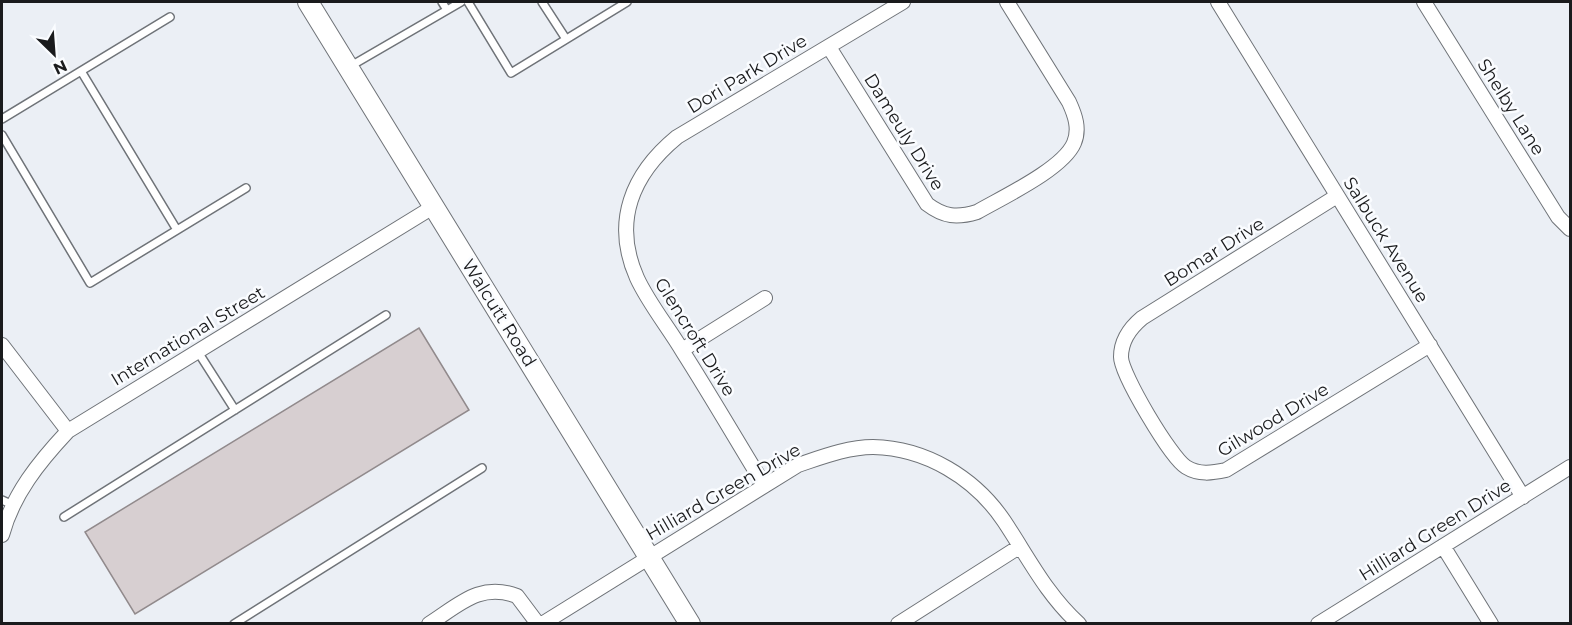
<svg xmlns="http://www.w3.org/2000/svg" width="1572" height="625" font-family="Montserrat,sans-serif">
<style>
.building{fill:#d7cfd1;stroke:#918a8c;stroke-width:1.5}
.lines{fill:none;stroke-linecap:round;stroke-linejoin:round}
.lane-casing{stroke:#6f7378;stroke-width:10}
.street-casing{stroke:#6f7378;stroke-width:16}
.secondary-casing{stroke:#6f7378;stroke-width:22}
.lane{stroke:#fff;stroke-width:7}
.street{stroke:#fff;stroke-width:14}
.secondary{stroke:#fff;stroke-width:20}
.labels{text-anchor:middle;stroke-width:5;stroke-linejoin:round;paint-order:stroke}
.street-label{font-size:18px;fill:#1a1b1d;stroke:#fafcff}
</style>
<rect width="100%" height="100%" fill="#ebeff5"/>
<path class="building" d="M 419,328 L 469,410 L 135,614 L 85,532 Z"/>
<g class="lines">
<defs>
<path id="lane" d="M 442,2 L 447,10
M 468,2 L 511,73 L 627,2
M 542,2 L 566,39
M 349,67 L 461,2
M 81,71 L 177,230
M 2,119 L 170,17
M 2,135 L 90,283 L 246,188
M 198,352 L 235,410
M 2,500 L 13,505
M 64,517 L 386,315
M 234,624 L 482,468"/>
<path id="street" d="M 1218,2 L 1523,497
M 1424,2 L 1558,217 L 1570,229
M 829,47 L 927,204 C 944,217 957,218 977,212 C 1003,197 1063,169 1074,143 C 1080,129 1075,115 1069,102 L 1007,2
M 1337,196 L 1142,318 C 1130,328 1121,340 1121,357 C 1121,374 1171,458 1186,467 C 1199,475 1212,473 1226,470 L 1430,345
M 2,345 L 68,431
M 682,350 L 765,298
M 764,485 C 737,441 711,396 683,352 C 669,328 649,304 637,278 C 612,222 632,174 677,137 L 903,2
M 2,535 C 13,494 39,462 68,431 L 433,207
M 1443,546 L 1491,624
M 429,624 C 459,605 480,582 517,596 L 538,624
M 542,624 L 798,465 C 822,457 848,447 873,447 C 926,448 975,478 1004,521 C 1028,557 1046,594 1079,624
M 898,624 L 1019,547
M 1318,624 L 1570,467"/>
<path id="secondary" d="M 308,2 L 690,624"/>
</defs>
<use href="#lane" class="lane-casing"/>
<use href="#street" class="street-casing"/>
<use href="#secondary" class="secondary-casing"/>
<use href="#lane" class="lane"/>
<use href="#street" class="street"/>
<use href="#secondary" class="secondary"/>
</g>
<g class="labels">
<g class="street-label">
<text transform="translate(747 74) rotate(-31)" y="6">Dori Park Drive</text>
<text transform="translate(1511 107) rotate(58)" y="6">Shelby Lane</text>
<text transform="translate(904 132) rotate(58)" y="6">Dameuly Drive</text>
<text transform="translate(1386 240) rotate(58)" y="6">Salbuck Avenue</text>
<text transform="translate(1214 252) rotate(-32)" y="6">Bomar Drive</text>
<text transform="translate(499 313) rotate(58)" y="6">Walcutt Road</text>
<text transform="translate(188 336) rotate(-31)" y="6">International Street</text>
<text transform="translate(695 337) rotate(58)" y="6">Glencroft Drive</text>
<text transform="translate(1273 420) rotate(-31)" y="6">Gilwood Drive</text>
<text transform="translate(723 492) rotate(-30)" y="6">Hilliard Green Drive</text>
<text transform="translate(1435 530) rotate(-32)" y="6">Hilliard Green Drive</text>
</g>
</g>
<rect width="1572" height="625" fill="none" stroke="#1a1b1d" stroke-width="6"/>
<g transform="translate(54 54) rotate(155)" stroke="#fafcff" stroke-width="4.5" paint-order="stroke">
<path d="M0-4.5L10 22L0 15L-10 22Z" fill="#1a1b1d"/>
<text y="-9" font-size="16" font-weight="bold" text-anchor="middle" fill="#1a1b1d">N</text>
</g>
</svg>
